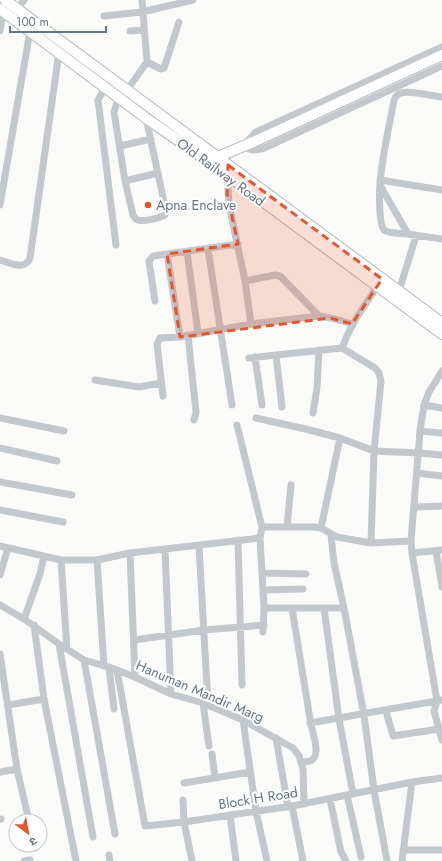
<svg xmlns="http://www.w3.org/2000/svg" width="442" height="861" font-family="Jost,'Noto Sans Devanagari',sans-serif">
<style>
.lines{fill:none;stroke-linecap:round;stroke-linejoin:round}
.secondary-casing{stroke:#b3babf;stroke-width:12}
.street{stroke:#c3c8cc;stroke-width:7}
.secondary{stroke:#fff;stroke-width:10}
.marked{fill:#e4572e;fill-opacity:0.2;stroke:#e4572e;stroke-width:3;stroke-dasharray:8 5;stroke-linejoin:round}
.poi-dot{fill:#e4572e;stroke:#fff;stroke-width:1.5}
.labels{text-anchor:middle;stroke-width:4;stroke-linejoin:round;paint-order:stroke}
.street-label{font-size:14px;fill:#657683;stroke:#fff}
.poi-label{font-size:14px;fill:#657683;stroke:#fff;text-anchor:start}
</style>
<rect width="100%" height="100%" fill="#fafaf8"/>
<g class="lines">
<defs>
<path id="secondary" d="M 5,0 L 442,323
M 0,9 L 146,118 L 226,174 L 442,334
M 213,159 L 260,139 L 442,55"/>
</defs>
<use href="#secondary" class="secondary-casing"/>
<path class="street" d="M 142,0 L 147,62 L 127,90 L 119,97 L 114,112 L 125,181 L 133,215 C 135,218 135,219 138,220 C 143,222 160,218 165,215 L 166,211 L 146,118
M 17,9 L 24,0
M 104,16 L 142,12 L 193,0
M 0,31 L 3,11
M 130,31 L 144,30
M 442,47 L 256,132 L 242,147 L 253,150 L 262,149 L 442,66
M 147,62 L 161,69 L 164,68 L 179,22
M 105,88 L 98,100 L 116,245
M 120,146 L 151,139
M 227,172 L 229,205 L 245,281 L 251,324
M 380,180 L 442,190
M 125,181 L 158,173
M 381,187 L 408,234 L 442,239
M 0,205 L 30,31
M 408,234 C 401,233 389,234 384,230 C 379,225 379,192 380,184 C 382,156 389,128 394,100 C 396,96 397,94 401,93 C 411,90 431,96 442,97
M 208,249 L 232,405
M 187,252 L 198,333
M 167,254 L 180,337
M 0,260 C 10,263 25,271 30,258 L 59,52
M 245,281 L 275,275 L 280,276 L 319,316
M 399,291 L 416,236
M 155,301 L 149,261 L 153,256 L 238,244
M 188,335 L 196,412 L 194,420
M 342,348 C 351,322 366,305 380,282
M 276,355 L 342,348 L 375,368 L 379,373 L 381,381 L 374,451 L 371,543
M 255,357 L 262,405
M 249,358 L 276,355 L 282,407
M 442,371 L 429,392 L 424,405 L 420,431 L 411,541 L 412,553 L 437,701 L 434,711 L 442,740
M 95,380 L 139,387 L 161,383
M 163,396 L 157,344 L 160,338 L 180,337 L 251,324 L 319,316 L 335,319 L 352,324
M 424,405 L 442,408
M 313,413 L 317,388 L 319,350
M 0,418 L 64,431
M 256,418 L 310,430 L 340,438 L 374,451 L 419,453 L 442,455
M 237,425 L 262,527 L 260,538 L 264,608 L 263,632
M 420,431 L 442,433
M 0,448 L 57,461
M 417,473 L 442,476
M 0,482 L 72,495
M 415,507 L 442,506
M 0,510 L 63,522
M 262,527 L 313,527 L 321,528 L 337,537 L 371,543 L 411,541
M 287,527 L 291,485
M 321,528 L 340,438
M 331,535 L 334,563 L 344,608 L 364,715 L 374,790 L 387,861
M 238,540 L 242,685
M 0,546 L 61,560 L 97,560 L 130,553 L 260,538
M 199,546 L 208,705
M 165,550 L 171,694
M 436,551 L 442,587
M 130,553 L 135,677
M 412,553 L 442,550
M 61,560 L 67,649
M 97,560 L 104,666
M 262,573 L 306,574
M 0,575 L 8,548
M 263,590 L 303,589
M 0,605 L 24,619 L 59,644 L 84,660 L 109,667 L 135,677 L 171,694 L 203,703 L 243,720 L 293,748 L 299,756 L 303,769 L 304,804
M 264,608 L 344,608
M 292,608 C 298,645 304,682 310,719 C 311,729 317,742 316,752 C 315,761 308,763 301,761
M 324,608 L 339,719 L 353,794
M 24,619 L 40,574 L 44,556
M 34,625 L 44,699 L 76,861
M 134,640 L 204,630 L 264,625
M 59,644 L 93,837
M 0,654 L 17,769 L 29,821
M 84,660 L 115,834
M 109,667 L 114,709
M 117,670 L 145,826 L 184,822 L 292,806 L 412,782 L 442,778
M 203,703 L 209,746
M 8,705 L 44,699
M 386,711 L 393,736 L 439,729
M 243,720 L 256,811 L 267,861
M 310,723 L 442,700
M 276,738 L 288,807
M 212,754 L 215,778
M 0,772 L 17,769
M 184,783 L 250,772
M 347,795 L 361,857
M 330,799 L 341,852 L 346,861
M 183,800 L 184,822 L 192,861
M 292,806 L 303,861
M 230,815 L 236,861
M 0,819 L 1,819
M 34,845 L 35,848
M 403,850 L 442,850
M 109,855 L 110,861
M 24,861 L 30,860
M 402,861 L 412,782"/>
<use href="#secondary" class="secondary"/>
</g>
<path class="marked" d="M 228,165 L 382,279 L 352,324 L 330,318 L 180,337 L 167,254 L 238,244 L 227,194 Z"/>
<circle class="poi-dot" cx="148" cy="205" r="4"/>
<g class="labels">
<g class="street-label">
<text transform="translate(221 172) rotate(36)" y="5">Old Railway Road</text>
<text transform="translate(200 691) rotate(23)" y="5">Hanuman Mandir Marg</text>
<text transform="translate(258 798) rotate(-9)" y="5">Block H Road</text>
</g>
<g class="poi-label">
<text x="156" y="210">Apna Enclave</text>
</g>
</g>
<g transform="translate(28 833) rotate(148)"><circle r="19" fill="#ffffff" stroke="#c1c8cd"/>
<path d="M0-3L7 15L0 10L-7 15Z" fill="#e4572e"/>
<text y="-6" font-size="11" font-weight="bold" text-anchor="middle" fill="#657683">उ</text>
</g>
<path d="M10 26v6h96v-6" fill="none" stroke="#657683" stroke-width="2"/>
<text x="16" y="26" font-size="12" fill="#657683" stroke="#ffffff" stroke-width="3" paint-order="stroke">100 m</text>
</svg>
